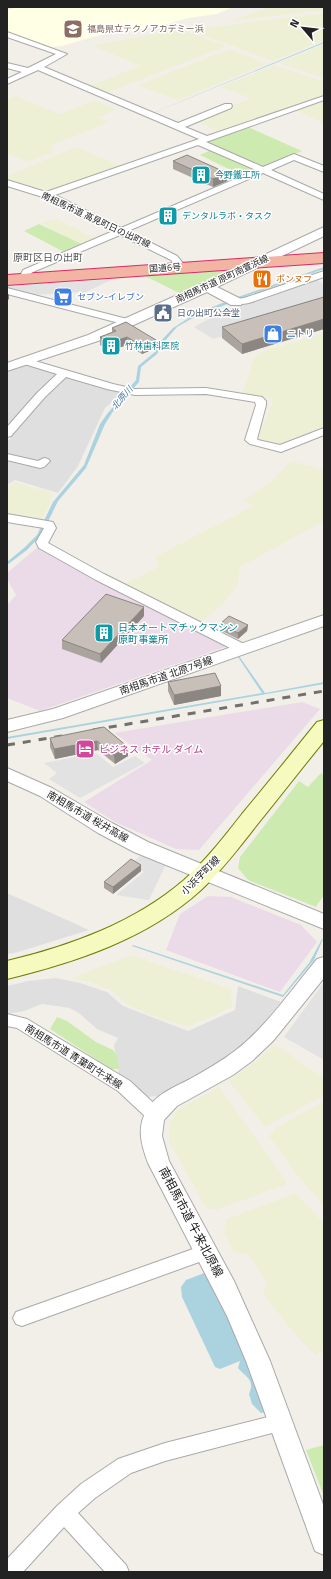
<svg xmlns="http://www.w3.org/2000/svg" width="331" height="1579" font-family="'Titillium Web','Noto Sans JP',sans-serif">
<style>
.residential{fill:#e0dfdf}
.industrial{fill:#ebdbe8}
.education{fill:#ffffe5}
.farmland{fill:#eef0d5}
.grass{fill:#cdebb0}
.parking{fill:#e2e2e2}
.water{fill:#aad3df}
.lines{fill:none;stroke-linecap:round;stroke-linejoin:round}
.minor-casing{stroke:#a9a9a9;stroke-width:2}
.tertiary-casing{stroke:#a9a9a9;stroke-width:2}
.secondary-casing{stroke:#707d05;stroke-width:2}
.trunk-casing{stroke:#dc2a67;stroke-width:2}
.minor{fill:#fff;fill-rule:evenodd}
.tertiary{fill:#fff;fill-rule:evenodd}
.secondary{fill:#f7fabf;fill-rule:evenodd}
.trunk{fill:#f2b4a3;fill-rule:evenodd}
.rail{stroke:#707070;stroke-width:3;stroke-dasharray:8 8;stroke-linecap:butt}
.wall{fill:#aba49e}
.shaded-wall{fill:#8b8681}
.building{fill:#c7bfb8;stroke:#8b8681}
.labels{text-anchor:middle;stroke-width:3;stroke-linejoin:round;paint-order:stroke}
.far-education-label{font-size:9px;fill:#785e54;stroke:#fff;text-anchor:start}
.far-culture-label{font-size:9px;fill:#0d838f;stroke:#fff;text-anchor:start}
.far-street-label{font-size:9px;fill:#222;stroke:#fff}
.far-food-label{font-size:9px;fill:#c56008;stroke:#fff;text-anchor:start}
.far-shop-label{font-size:9px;fill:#366cbe;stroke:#fff;text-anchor:start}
.far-service-label{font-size:9px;fill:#4e5e75;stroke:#fff;text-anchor:start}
.far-water-label{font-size:9px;font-style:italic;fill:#4a7aab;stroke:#fff}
.far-quarter-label{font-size:10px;fill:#555;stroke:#fff}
.culture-label{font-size:10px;fill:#0d838f;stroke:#fff;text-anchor:start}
.street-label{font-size:10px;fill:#222;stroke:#fff}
.hotel-label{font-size:10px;fill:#b23c85;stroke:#fff;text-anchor:start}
.near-street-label{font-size:12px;fill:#222;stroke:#fff}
</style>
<rect width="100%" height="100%" fill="#f2efe9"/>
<path class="residential" d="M 25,363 L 57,374 L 7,429 L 7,369 Z
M 64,375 L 123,392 L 105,408 L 78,466 L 58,493 L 15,480 L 7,485 L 7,442 Z
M 7,893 L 89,930 L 15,953 L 7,954 Z
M 56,978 L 80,983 L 107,992 L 123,1006 L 188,1031 L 235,1010 L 238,986 L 281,1002 L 248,1041 L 233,1053 L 160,1096 L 143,1097 L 119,1076 L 114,1045 L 118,1038 L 97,1029 L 80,1014 L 70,1008 L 42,1004 L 24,1011 L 7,1014 L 7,986 L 28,981 Z"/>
<path class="industrial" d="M 39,546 L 75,569 L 228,646 L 40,711 L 7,698 L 7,605 L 16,595 L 7,579 L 7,573 Z
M 302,702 L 320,709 L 199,850 L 176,849 L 115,822 L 84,802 L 152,760 L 114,733 Z
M 208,896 L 231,897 L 301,925 L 317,942 L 280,992 L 166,950 L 180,914 Z"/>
<path class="education" d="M 19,7 L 233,7 L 217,14 L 188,18 L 157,27 L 100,35 L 62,46 L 52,47 L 7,32 L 7,10 Z"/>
<path class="farmland" d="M 270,7 L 323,7 L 324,10 L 231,21 Z
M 324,13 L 324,40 L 273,61 L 189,30 Z
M 182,30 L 226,46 L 104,94 L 86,87 L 140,66 L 94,46 L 108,42 Z
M 324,44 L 324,78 L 279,63 Z
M 230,49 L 266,64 L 178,100 L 138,85 Z
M 274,65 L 324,82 L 324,95 L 219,132 L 197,121 L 250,98 L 221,87 Z
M 15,96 L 60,114 L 95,100 L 116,109 L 98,118 L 109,122 L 50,146 L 55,151 L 28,162 L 7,153 L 7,99 Z
M 324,100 L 324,123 L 297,111 Z
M 76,147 L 121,166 L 46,192 L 7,179 L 7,176 Z
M 56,219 L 97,239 L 84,245 L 40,223 Z
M 324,333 L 324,426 L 277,445 L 257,439 L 274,399 L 243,393 L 254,358 L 261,352 Z
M 292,461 L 324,470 L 324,521 L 240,567 L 238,584 L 224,603 L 199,624 L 123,585 L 159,567 L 155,557 L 253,506 L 244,501 L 276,477 Z
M 15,482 L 54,494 L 41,522 L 7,516 L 7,487 Z
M 131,955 L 231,989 L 232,1007 L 190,1026 L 177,1024 L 145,1013 L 130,1006 L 112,991 L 93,983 L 71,978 Z
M 273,1046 L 279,1047 L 324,1078 L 324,1095 L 265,1127 L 228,1080 L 252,1064 Z
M 219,1087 L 287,1182 L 285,1185 L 216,1210 L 206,1208 L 169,1141 L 169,1129 L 172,1119 L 177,1110 Z
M 324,1101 L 324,1206 L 300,1179 L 269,1136 L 276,1128 Z
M 296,1193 L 324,1224 L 324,1350 L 316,1355 L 294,1333 L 263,1294 L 267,1282 L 248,1254 L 234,1253 L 224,1232 L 227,1219 Z"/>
<path class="grass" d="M 248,127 L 302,151 L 262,168 L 204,142 Z
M 213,149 L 257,170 L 241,175 L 200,155 Z
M 39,224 L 84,245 L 66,253 L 24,231 Z
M 221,269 L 228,273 L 181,294 L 141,274 Z
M 321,773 L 324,775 L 324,895 L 316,907 L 248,880 L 238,868 L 240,857 L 299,781 L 308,787 Z
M 57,1017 L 67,1021 L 96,1042 L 113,1050 L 117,1055 L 119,1069 L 111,1069 L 50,1029 Z
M 324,1445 L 324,1496 L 306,1450 Z"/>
<path class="parking" d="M 113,279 L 86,292 L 31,295 L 7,289 L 7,286 Z
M 316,279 L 324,285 L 324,306 L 213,339 L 194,327 L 231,307 L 246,303 L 275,292 Z
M 96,753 L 113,767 L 135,756 L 145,763 L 80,798 L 49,779 L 57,773 L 44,763 Z
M 142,854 L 161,862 L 165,866 L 149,900 L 116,895 L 144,872 L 131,864 Z
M 324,982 L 324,1060 L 284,1037 Z"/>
<path class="water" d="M 324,42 L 324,43 L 119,127 Z
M 324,267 L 324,269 L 249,295 L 191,319 L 177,327 L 164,342 L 165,344 L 163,344 L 157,354 L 141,367 L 139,382 L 114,410 L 105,424 L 86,468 L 58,501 L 42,534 L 27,550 L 7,565 L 7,562 L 24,548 L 37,535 L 53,502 L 84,465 L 100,424 L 107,414 L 136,380 L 138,366 L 155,352 L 159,343 L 173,328 L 195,314 L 235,298 Z
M 239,656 L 265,693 L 324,682 L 324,684 L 7,739 L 7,737 L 262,693 L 238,657 Z
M 322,939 L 323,939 L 314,960 L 283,997 L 132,946 L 133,945 L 283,995 L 309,963 Z
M 207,1272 L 233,1326 L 266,1412 L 261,1413 L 252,1404 L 249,1394 C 255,1380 247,1378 238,1368 L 240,1361 L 220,1369 L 215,1367 L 182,1297 L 181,1287 L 186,1280 Z"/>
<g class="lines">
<defs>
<path id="minor" d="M 7,32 L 67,54 L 44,67 L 178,123 L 225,104 L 231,104 L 232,106 L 231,108 L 185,127 L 207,136 L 324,96 L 324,100 L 206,142 L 263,167 L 294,154 L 324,166 L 324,172 L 294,160 L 271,170 L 324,194 L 324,200 L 263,173 L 128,231 L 177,256 L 186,267 L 184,269 L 178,269 L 171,260 L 120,235 L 33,272 L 30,274 L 27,280 L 21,280 L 19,278 L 23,270 L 113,231 L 46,198 L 7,186 L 7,180 L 46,192 L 199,139 L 38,70 L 7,84 L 7,79 L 22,72 L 7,68 L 7,63 L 28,68 L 56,54 L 7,37 ZM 198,145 L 256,170 L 121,228 L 55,195 Z
M 324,271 L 324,277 L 249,303 L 236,305 L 231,302 L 232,300 L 244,298 Z
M 7,288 L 131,320 L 132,322 L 127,325 L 7,294 Z
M 25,358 L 113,384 L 135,389 L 206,388 L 262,397 L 266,401 L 266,405 L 257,439 L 258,440 L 280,445 L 324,428 L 324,435 L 281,452 L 250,444 L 245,440 L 256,405 L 255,402 L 206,394 L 135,395 L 107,389 L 66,377 L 45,397 L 11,436 L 7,437 L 7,427 L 37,393 L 57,374 L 21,363 L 20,361 L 21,359 Z
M 7,454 L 38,461 L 44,458 L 48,459 L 50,461 L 44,467 L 40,468 L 7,460 Z
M 7,514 L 53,522 L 56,528 L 48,543 L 104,574 L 246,645 L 247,648 L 246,651 L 236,651 L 96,580 L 39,548 L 36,542 L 44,528 L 7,522 Z
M 7,1014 L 27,1019 L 130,1081 L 161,1110 L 163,1115 L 161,1120 L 155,1122 L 149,1120 L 118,1091 L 17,1028 L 7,1026 Z
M 207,1244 L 213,1247 L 216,1252 L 213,1257 L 22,1326 L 16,1324 L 13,1318 L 16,1312 Z
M 280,1414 L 287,1417 L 290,1423 L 287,1429 L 165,1461 L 131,1473 L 95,1498 L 78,1513 L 126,1565 L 129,1572 L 105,1572 L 64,1527 L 23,1572 L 7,1572 L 7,1559 L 57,1506 L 81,1484 L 118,1459 L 165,1443 Z"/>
<path id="tertiary" d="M 324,227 L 324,236 L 217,287 L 241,299 L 242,302 L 241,305 L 231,305 L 207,292 L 98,341 L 7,371 L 7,363 L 88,335 L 202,284 Z
M 324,615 L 324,626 L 63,718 L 7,732 L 7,720 L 53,709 Z
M 7,768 L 52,788 L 112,823 L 148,842 L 324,914 L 324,929 L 134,852 L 98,833 L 40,796 L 7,781 Z
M 324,957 L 324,978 L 273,1041 L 252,1061 L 233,1075 L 177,1106 L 164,1120 L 162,1136 L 169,1161 L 234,1281 L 270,1361 L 324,1507 L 324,1555 L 315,1551 L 246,1361 L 227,1316 L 148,1163 C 141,1144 136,1127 148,1108 C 158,1093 175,1087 190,1079 C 206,1070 222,1061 236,1050 C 267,1026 292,989 317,959 Z"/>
<path id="secondary" d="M 324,720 L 324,741 C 301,769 279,798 256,826 C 239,848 221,871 201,890 C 147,939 76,962 7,979 L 7,961 C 70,946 134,923 184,880 C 206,860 224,837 242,814 C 267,784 292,753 317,722 Z"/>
<path id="trunk" d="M 324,253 L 324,263 L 7,285 L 7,275 Z"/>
</defs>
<use href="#minor" class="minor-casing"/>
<use href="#tertiary" class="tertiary-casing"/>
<use href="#secondary" class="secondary-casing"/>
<use href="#trunk" class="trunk-casing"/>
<use href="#minor" class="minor"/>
<use href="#tertiary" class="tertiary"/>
<use href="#secondary" class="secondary"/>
<use href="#trunk" class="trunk"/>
<path class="rail" d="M 93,730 L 324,691
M 7,745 L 68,735"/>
</g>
<path class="wall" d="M 173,161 L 227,181 L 213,187 L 173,169 Z
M 324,297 L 324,329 L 242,354 L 222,338 L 222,327 Z
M 112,328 L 156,348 L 142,354 L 127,345 L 110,351 L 100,345 L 100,337 L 112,332 Z
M 144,616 L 101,663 L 62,649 L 62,640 Z
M 220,624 L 248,625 L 247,631 L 238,639 L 220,630 Z
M 168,682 L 221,696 L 174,705 L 168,691 Z
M 104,727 L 128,747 L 128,756 L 115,764 L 98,750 L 55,759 L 50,747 L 50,738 Z
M 141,865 L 141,871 L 113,894 L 104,888 L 104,882 Z"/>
<path class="shaded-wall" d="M 227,173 L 227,181 L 213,187 L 213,179 Z
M 9,294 L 9,299 L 7,301 L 7,295 Z
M 324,319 L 324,329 L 242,354 L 242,344 Z
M 127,337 L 127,345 L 110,351 L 110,343 Z
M 156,340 L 156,348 L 142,354 L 142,346 Z
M 144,607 L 144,616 L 101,663 L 100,654 Z
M 248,625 L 247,631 L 238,639 L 238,633 Z
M 221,686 L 221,696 L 174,705 L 174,695 Z
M 97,741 L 98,750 L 55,759 L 54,749 Z
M 128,747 L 128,756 L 115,764 L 114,755 Z
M 141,865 L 141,871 L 113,894 L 113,887 Z"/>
<path class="building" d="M 187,155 L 227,173 L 213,179 L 173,161 Z
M 324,297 L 324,319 L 242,344 L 222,327 Z
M 126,322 L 156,340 L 142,346 L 127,337 L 110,343 L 100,337 L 116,331 L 112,328 Z
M 106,594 L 144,607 L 100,654 L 62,640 Z
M 229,616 L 248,625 L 238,633 L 220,624 Z
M 215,673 L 221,686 L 174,695 L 168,682 Z
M 104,727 L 128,747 L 114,755 L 97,741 L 54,749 L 50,738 Z
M 131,859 L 141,865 L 113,887 L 104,882 Z"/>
<defs>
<symbol id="school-square" viewBox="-11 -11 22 22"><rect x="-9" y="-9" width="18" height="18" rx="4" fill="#8d6e63" stroke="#fff"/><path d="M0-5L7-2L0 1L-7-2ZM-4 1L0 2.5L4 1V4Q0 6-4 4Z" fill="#fff"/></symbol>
<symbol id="building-square" viewBox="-11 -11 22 22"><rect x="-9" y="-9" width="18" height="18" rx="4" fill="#0f9aa8" stroke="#fff"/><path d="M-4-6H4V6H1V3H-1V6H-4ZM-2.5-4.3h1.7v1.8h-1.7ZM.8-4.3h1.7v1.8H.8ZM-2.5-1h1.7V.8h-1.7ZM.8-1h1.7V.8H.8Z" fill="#fff"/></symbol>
<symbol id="restaurant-square" viewBox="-11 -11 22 22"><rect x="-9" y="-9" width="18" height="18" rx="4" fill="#e8710a" stroke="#fff"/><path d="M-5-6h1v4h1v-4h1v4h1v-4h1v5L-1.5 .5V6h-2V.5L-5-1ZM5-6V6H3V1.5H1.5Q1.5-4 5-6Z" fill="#fff"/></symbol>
<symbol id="supermarket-square" viewBox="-11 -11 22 22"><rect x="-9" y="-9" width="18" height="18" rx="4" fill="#3f7fe0" stroke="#fff"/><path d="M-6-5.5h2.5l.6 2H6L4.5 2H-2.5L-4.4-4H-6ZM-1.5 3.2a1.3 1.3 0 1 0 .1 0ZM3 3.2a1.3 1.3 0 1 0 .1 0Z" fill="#fff"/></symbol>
<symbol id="civic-square" viewBox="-11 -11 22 22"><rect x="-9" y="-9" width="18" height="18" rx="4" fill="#5c6f8a" stroke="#fff"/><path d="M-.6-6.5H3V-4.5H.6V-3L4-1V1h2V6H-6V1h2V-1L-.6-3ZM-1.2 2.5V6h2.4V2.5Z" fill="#fff"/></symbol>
<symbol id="shop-square" viewBox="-11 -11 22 22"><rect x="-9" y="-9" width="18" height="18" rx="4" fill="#3f7fe0" stroke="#fff"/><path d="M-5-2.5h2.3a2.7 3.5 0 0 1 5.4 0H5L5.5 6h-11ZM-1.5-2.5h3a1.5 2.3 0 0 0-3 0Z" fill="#fff"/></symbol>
<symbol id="hotel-square" viewBox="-11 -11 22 22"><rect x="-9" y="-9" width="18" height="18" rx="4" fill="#d1479c" stroke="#fff"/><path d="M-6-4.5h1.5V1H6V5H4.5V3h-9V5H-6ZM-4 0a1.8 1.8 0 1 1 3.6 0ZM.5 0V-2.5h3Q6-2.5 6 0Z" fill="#fff"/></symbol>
</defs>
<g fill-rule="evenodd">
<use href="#school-square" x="62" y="18" width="22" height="22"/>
<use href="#building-square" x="190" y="164" width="22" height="22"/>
<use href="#building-square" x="157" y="205" width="22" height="22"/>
<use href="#restaurant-square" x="251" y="268" width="22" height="22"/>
<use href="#supermarket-square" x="52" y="286" width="22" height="22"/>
<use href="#civic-square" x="152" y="302" width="22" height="22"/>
<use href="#shop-square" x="262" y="323" width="22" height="22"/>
<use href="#building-square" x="100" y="335" width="22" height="22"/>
<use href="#building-square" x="93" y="622" width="22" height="22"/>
<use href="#hotel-square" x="74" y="738" width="22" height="22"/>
</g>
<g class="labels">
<g class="far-education-label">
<text x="87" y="32">福島県立テクノアカデミー浜</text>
</g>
<g class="far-culture-label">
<text x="215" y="178">今野鐵工所</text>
<text x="182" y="219">デンタルラボ・タスク</text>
<text x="125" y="349">竹林歯科医院</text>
</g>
<g class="far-street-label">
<text transform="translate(96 220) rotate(25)" y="3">南相馬市道 高見町日の出町線</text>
<text transform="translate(165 268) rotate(-4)" y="3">国道6号</text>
<text transform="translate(222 279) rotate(-25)" y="3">南相馬市道 原町南萱浜線</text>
</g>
<g class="far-food-label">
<text x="276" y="282">ポンヌフ</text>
</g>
<g class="far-shop-label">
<text x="77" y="300">セブン-イレブン</text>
<text x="287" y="337">ニトリ</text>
</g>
<g class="far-service-label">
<text x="177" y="316">日の出町公会堂</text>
</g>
<g class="far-water-label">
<text transform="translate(122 398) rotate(-49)" y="3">北原川</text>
</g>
<g class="far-quarter-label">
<text x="48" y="261">原町区日の出町</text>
</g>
<g class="culture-label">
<text x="118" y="631">日本オートマチックマシン<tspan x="118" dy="12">原町事業所</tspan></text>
</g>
<g class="street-label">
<text transform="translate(166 675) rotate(-19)" y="4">南相馬市道 北原7号線</text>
<text transform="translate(88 816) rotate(30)" y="4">南相馬市道 桜井高線</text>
<text transform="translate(200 875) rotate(-45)" y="4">小浜字町線</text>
<text transform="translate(74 1056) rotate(32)" y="4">南相馬市道 青葉町牛来線</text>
</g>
<g class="hotel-label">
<text x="99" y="753">ビジネス ホテル ダイム</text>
</g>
<g class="near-street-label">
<text transform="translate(191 1222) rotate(62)" y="4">南相馬市道 牛来北原線</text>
</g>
</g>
<rect width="331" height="1579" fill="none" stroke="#222222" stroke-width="16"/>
<g transform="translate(303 28) rotate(298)" stroke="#ffffff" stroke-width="3" paint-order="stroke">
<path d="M0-3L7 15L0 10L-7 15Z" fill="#222222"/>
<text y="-6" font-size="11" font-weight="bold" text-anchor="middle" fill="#222222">N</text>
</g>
</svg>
